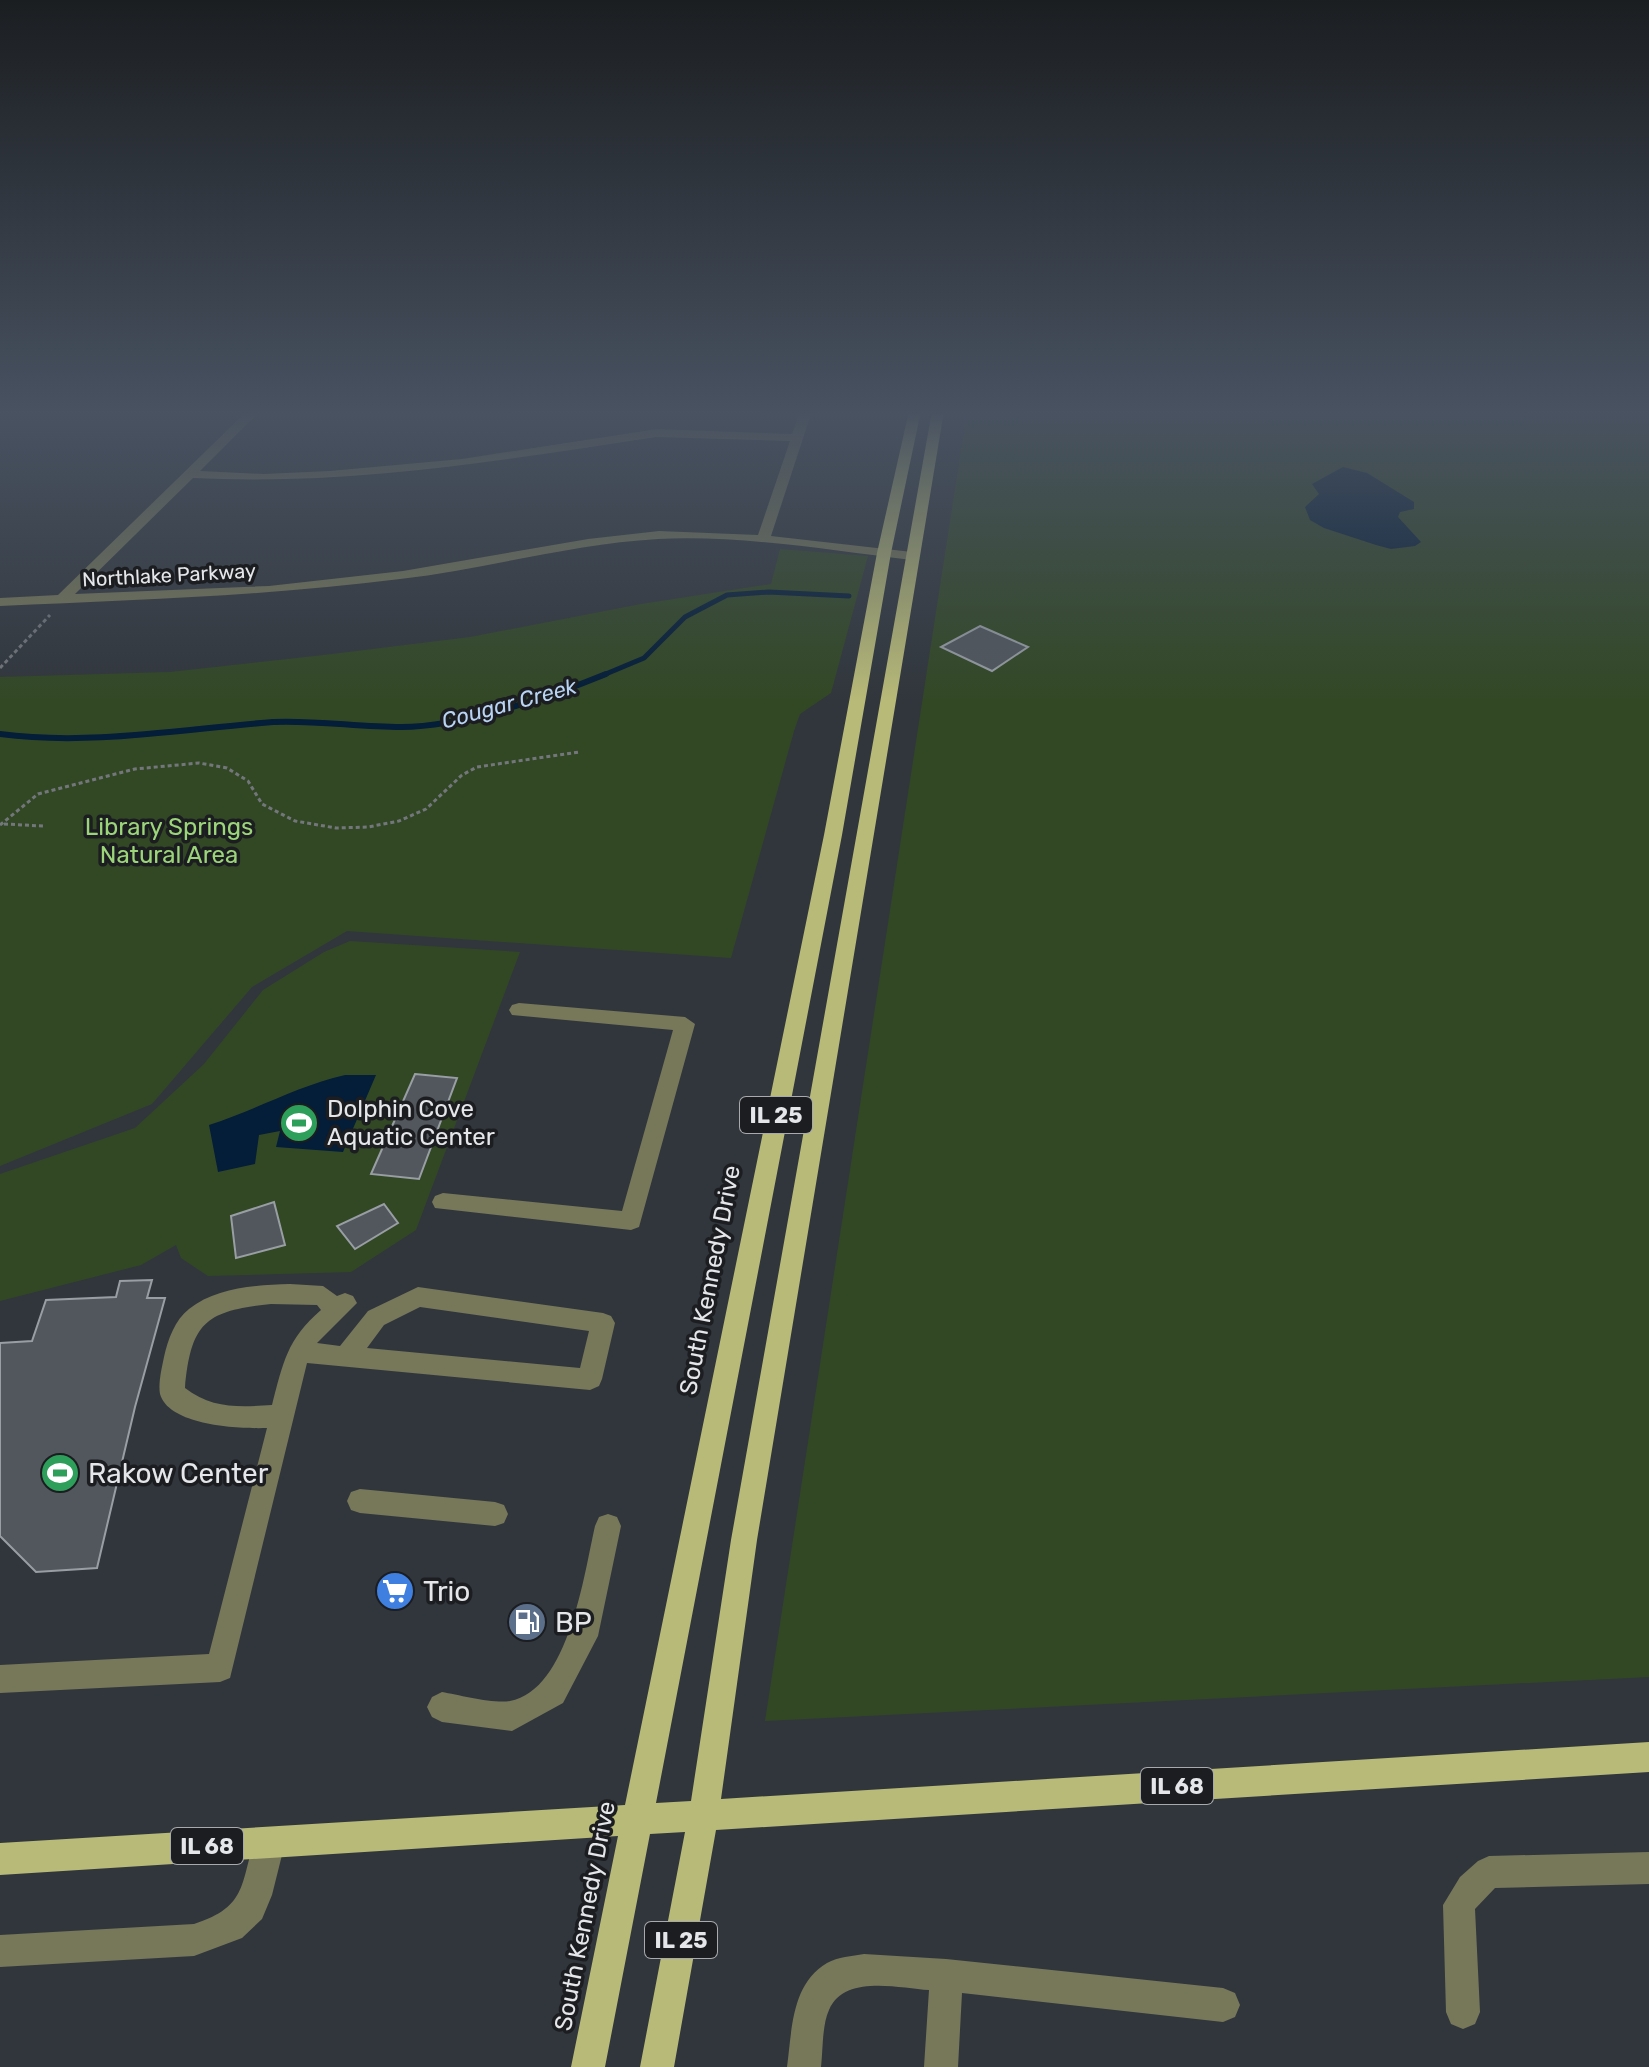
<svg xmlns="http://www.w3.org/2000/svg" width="1649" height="2067" font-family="Rubik,sans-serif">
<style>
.green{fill:#324825}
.water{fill:#041d38}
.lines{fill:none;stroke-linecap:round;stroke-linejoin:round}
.stream-far1{stroke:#041d38;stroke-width:5}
.stream{stroke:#041d38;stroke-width:6}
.building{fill:#52575d;stroke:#999ea5;stroke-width:2}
.path{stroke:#73777c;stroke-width:3;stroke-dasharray:4 3;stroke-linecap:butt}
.minor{fill:#777859;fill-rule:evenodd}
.major{fill:#b8ba78;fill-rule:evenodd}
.labels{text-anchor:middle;stroke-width:7;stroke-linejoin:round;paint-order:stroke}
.far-street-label{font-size:20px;fill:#e4e6ea;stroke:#1b1d20}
.far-water-label{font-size:22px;font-style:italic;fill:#b9d3f3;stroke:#1b1d20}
.shield{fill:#1b1d20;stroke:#a8aaad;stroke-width:2}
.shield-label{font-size:22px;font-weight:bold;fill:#e4e6ea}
.park-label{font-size:24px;fill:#9cd47a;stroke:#1b1d20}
.poi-label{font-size:24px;fill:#e4e6ea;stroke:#1b1d20;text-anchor:start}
.street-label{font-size:24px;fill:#e4e6ea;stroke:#1b1d20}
.near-poi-label{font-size:28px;fill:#e4e6ea;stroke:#1b1d20;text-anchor:start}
</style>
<rect width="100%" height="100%" fill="#31363c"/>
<path class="green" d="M 967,411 L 1649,411 L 1649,1677 L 765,1721 Z
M 780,549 L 868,556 L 831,693 L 800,714 L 794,731 L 731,958 L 347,931 L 252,987 L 152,1104 L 0,1166 L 0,677 L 170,672 L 332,654 L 470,637 L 641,604 L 771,584 Z
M 350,941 L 520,952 L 416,1230 L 351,1272 L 208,1276 L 181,1258 L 176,1245 L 141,1265 L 0,1301 L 0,1174 L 135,1128 L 204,1064 L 263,990 L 324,952 Z"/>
<path class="water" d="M 1343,467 L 1367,473 L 1414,502 L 1414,509 L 1400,512 L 1398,517 L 1421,542 L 1415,546 L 1391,549 L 1376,545 L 1324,528 L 1310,520 L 1305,507 L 1319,494 L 1312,484 Z
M 345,1075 L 376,1075 L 343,1152 L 276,1147 L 280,1131 L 259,1135 L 255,1164 L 218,1172 L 209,1125 C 256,1110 297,1086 345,1075 Z"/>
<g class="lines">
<path class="stream-far1" d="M 601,676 L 644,658 L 685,617 L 727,595 L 769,592 L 849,596"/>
<path class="stream" d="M 0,734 C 89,746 183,729 273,722 C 315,720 358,727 401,727 C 461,727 550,697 606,674"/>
</g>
<path class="building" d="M 980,626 L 1028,647 L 992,671 L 941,647 Z
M 415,1074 L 457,1078 L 419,1179 L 371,1174 Z
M 274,1202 L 285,1245 L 236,1258 L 231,1216 Z
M 384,1204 L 398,1223 L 355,1249 L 337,1226 Z
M 152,1280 L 147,1298 L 165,1298 L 135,1407 L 97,1568 L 36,1572 L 0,1536 L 0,1343 L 32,1341 L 46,1300 L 116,1297 L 120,1281 Z"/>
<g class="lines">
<path class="path" d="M 0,668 L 50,615
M 4,824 L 43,826
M 0,825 L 38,794 L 135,769 L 199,763 L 227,768 L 248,781 L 262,804 L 295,821 L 336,828 L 368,827 L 399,821 L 426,809 L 462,775 L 477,767 L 579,752"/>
<path class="minor" d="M 247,411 L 260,411 L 200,471 L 264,474 L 330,471 L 462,459 L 657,429 L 792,434 L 800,411 L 812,411 L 771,536 L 912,552 L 919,556 L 912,560 C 829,550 742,535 658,539 C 571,544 486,569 400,579 C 267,596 133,600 0,606 L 0,598 L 58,595 ZM 657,437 L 790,441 L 758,535 L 659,531 L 588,539 L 403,571 L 269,586 L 75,594 L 193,478 C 349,486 503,460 657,437 Z
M 519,1003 L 685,1017 L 695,1024 L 639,1227 L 631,1230 L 435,1208 L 432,1202 L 435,1196 L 443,1193 L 622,1211 L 673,1030 L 512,1015 L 509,1010 L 512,1005 Z
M 290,1284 L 323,1286 L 337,1296 L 345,1293 L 353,1296 L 357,1303 L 317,1343 L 340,1346 L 368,1311 L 418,1287 L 603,1313 L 611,1316 L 615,1323 L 602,1379 L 599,1386 L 590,1390 L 307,1363 L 230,1678 L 220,1682 L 0,1693 L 0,1665 L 209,1654 L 267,1428 C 241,1429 169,1426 160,1394 C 158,1383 162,1367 164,1357 C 168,1339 175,1320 189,1309 C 216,1287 257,1285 290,1284 ZM 271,1304 L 317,1305 L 321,1310 C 287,1339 283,1363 272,1405 C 239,1407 212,1409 185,1388 C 191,1322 206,1311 271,1304 ZM 420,1307 L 589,1331 L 580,1368 L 367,1348 L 384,1325 Z
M 360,1489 L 495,1502 L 504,1505 L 508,1514 L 504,1523 L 495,1526 L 360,1513 L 351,1510 L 347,1501 L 351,1492 Z
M 608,1514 L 617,1517 L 621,1526 L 598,1636 L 563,1703 L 512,1731 L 442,1722 L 432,1717 L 427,1707 L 432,1697 L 442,1692 C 459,1695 494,1704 510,1701 C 569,1690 584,1574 595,1526 L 599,1517 Z
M 269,1827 L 280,1832 L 285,1843 L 272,1895 L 262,1919 L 242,1938 L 194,1956 L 0,1967 L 0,1935 L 194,1924 C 252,1906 239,1878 258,1832 Z
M 1649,1852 L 1649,1884 L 1495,1888 L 1475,1909 L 1480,2012 L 1475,2024 L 1463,2029 L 1451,2024 L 1446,2012 L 1443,1905 L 1460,1877 L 1478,1861 L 1489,1856 Z
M 864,1954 L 946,1959 L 1223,1988 L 1235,1993 L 1240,2005 L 1235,2017 L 1223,2022 L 962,1993 L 958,2067 L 924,2067 L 929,1990 C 899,1988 844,1974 829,2010 C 822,2025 823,2050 821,2067 L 787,2067 C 792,2031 791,1984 827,1963 C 838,1957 852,1956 864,1954 Z"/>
<path class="major" d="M 909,411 L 921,411 L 891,553 L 842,835 L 656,1803 L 691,1801 L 731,1540 L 932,411 L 944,411 L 757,1540 L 721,1799 L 1649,1742 L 1649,1772 L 716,1830 L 674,2067 L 640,2067 L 685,1832 L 650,1834 L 605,2067 L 571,2067 L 618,1836 L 0,1875 L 0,1843 L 625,1805 L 824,835 L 877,553 Z"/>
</g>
<linearGradient id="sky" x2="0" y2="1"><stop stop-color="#1b1e21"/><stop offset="0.59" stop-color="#485261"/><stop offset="1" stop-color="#485261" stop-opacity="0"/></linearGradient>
<rect width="1649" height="701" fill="url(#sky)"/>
<defs>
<symbol id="stadium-disc" viewBox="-11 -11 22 22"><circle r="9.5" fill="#2e9e5b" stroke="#1b1d20"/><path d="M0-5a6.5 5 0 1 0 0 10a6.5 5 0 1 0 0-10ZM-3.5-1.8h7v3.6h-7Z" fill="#fff"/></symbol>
<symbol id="supermarket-disc" viewBox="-11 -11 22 22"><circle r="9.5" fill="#3f7fe0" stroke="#1b1d20"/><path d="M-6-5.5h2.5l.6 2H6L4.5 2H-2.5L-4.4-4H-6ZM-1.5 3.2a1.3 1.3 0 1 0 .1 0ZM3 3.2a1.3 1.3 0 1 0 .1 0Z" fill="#fff"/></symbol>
<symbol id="fuel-disc" viewBox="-11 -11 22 22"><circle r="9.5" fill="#5c6f8a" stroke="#1b1d20"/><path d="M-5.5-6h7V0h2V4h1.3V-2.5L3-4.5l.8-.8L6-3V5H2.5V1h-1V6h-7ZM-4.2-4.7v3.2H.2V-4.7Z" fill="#fff"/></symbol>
</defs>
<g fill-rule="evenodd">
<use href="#stadium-disc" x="277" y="1101" width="44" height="44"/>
<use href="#stadium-disc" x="38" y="1451" width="44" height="44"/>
<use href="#supermarket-disc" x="373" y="1569" width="44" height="44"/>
<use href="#fuel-disc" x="505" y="1600" width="44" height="44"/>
</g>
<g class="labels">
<g class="far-street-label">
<text transform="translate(169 575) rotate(-3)" y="7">Northlake Parkway</text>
</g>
<g class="far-water-label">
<text transform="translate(509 703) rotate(-15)" y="8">Cougar Creek</text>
</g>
<g class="shield">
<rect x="740" y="1097" width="72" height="36" rx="6"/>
<rect x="1141" y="1768" width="72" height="36" rx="6"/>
<rect x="171" y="1828" width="72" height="36" rx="6"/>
<rect x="645" y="1922" width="72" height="36" rx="6"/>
</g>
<g class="shield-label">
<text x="776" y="1123">IL 25</text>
<text x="1177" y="1794">IL 68</text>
<text x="207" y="1854">IL 68</text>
<text x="681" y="1948">IL 25</text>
</g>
<g class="park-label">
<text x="169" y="835">Library Springs<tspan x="169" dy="28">Natural Area</tspan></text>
</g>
<g class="poi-label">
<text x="327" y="1117">Dolphin Cove<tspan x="327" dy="28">Aquatic Center</tspan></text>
</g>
<g class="street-label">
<text transform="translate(710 1280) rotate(-79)" y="8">South Kennedy Drive</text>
<text transform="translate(585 1916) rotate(-79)" y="8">South Kennedy Drive</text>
</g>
<g class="near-poi-label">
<text x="88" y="1483">Rakow Center</text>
<text x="423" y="1601">Trio</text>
<text x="555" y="1632">BP</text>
</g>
</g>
</svg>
